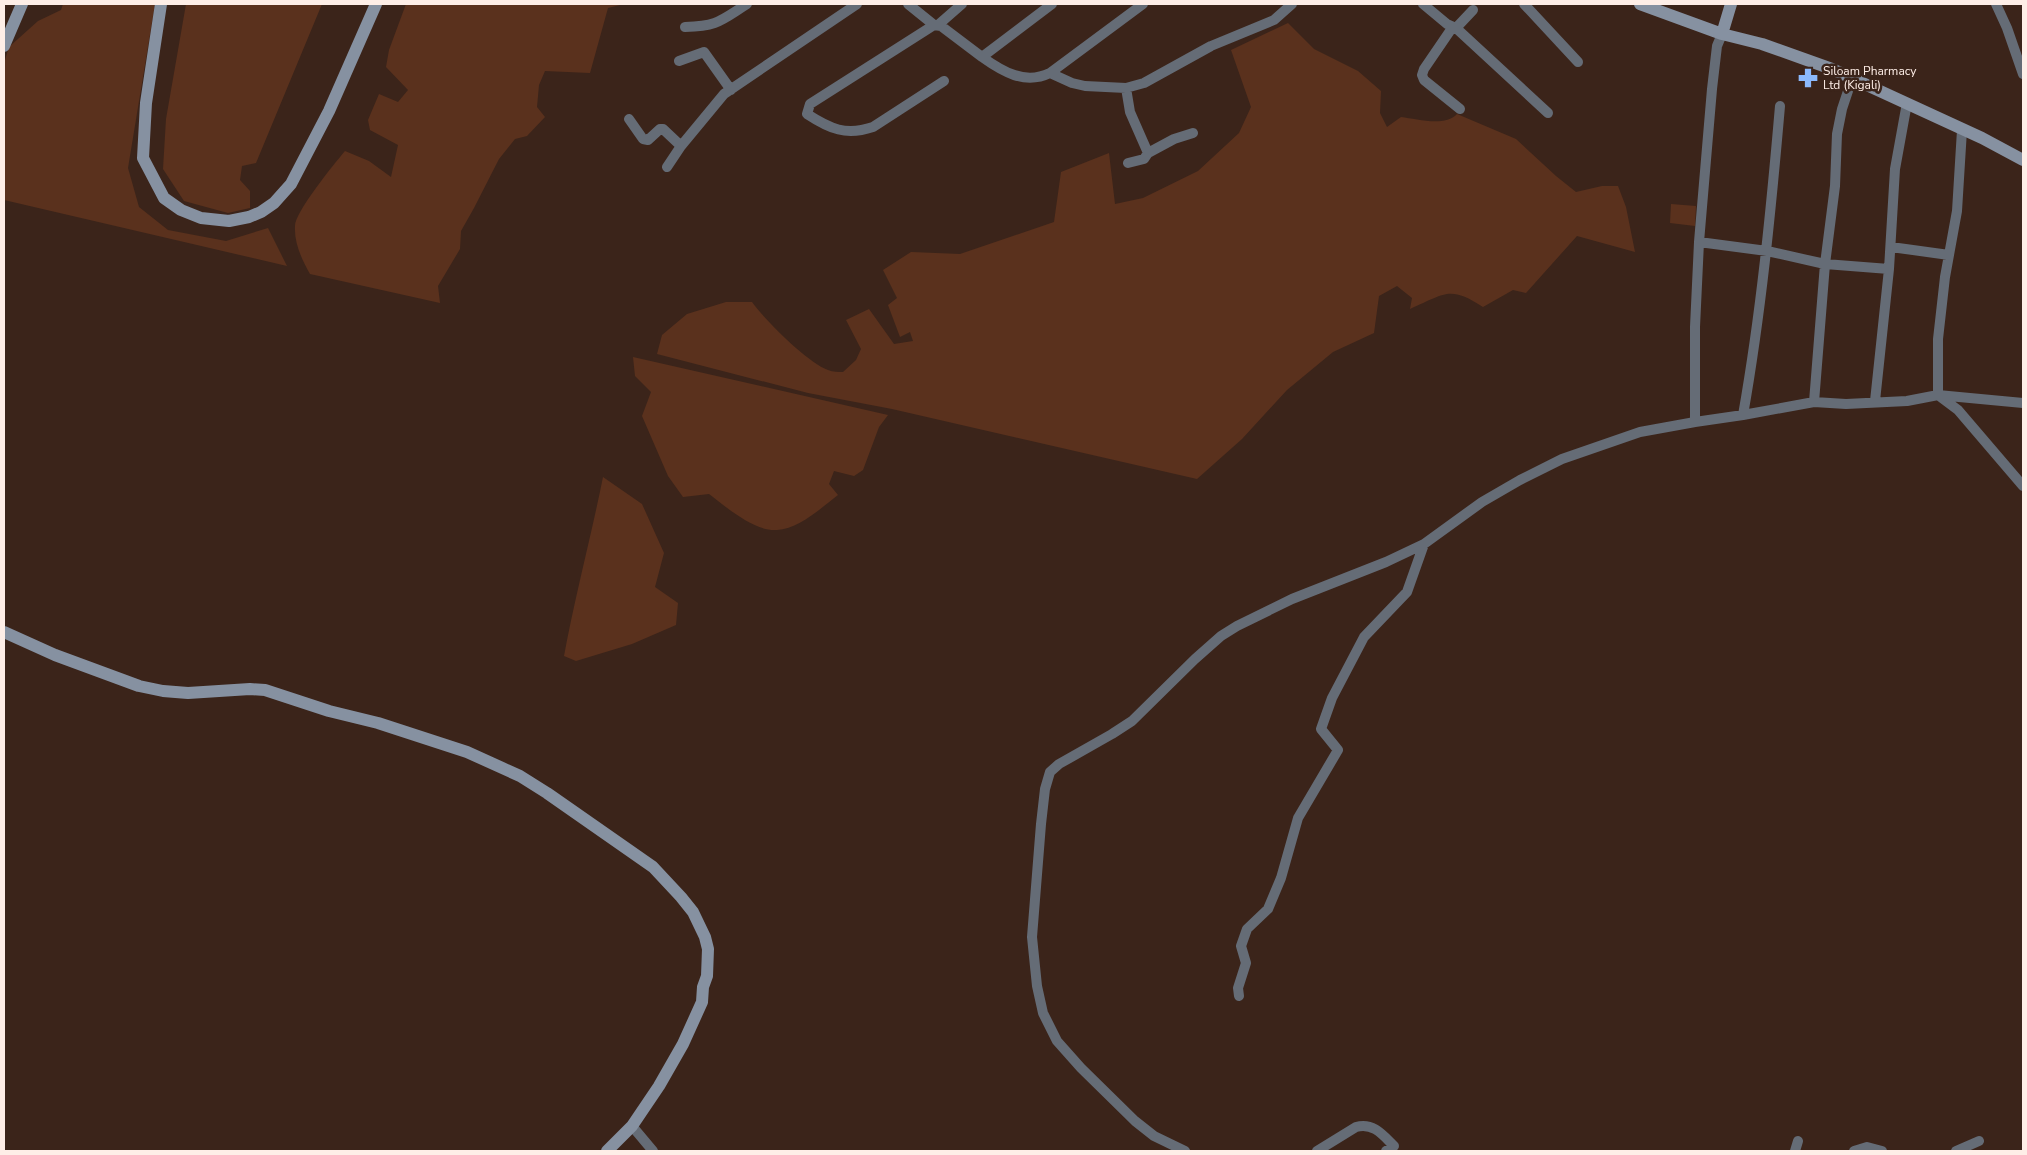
<svg xmlns="http://www.w3.org/2000/svg" width="2027" height="1155" font-family="'Nunito Sans',sans-serif">
<style>
.green{fill:#5a311d}
.lines{fill:none;stroke-linecap:round;stroke-linejoin:round}
.minor{stroke:#656c76;stroke-width:10}
.secondary{stroke:#8691a1;stroke-width:12}
.labels{text-anchor:middle;stroke-width:5;stroke-linejoin:round;paint-order:stroke}
.poi-label{font-size:12px;fill:#feeee7;stroke:#3b241a;text-anchor:start}
</style>
<rect width="100%" height="100%" fill="#3b241a"/>
<path class="green" d="M 63,4 L 155,4 L 128,168 L 139,207 L 168,230 L 226,241 L 268,228 L 287,266 L 4,200 L 4,63 L 9,47 L 38,21 L 61,10 Z
M 186,4 L 322,4 L 256,163 L 242,166 L 240,180 L 250,191 L 250,208 L 228,213 L 184,201 L 163,169 L 166,119 Z
M 406,4 L 624,4 L 608,8 L 590,73 L 545,71 L 539,85 L 537,107 L 545,117 L 527,136 L 515,139 L 499,159 L 474,208 L 461,231 L 460,249 L 438,286 L 440,303 L 310,274 C 302,260 294,243 295,226 C 295,212 334,164 345,151 L 369,161 L 391,177 L 398,145 L 370,130 L 368,120 L 379,94 L 398,102 L 408,90 L 386,67 L 389,50 Z
M 1288,23 L 1314,49 L 1358,71 L 1381,91 L 1380,113 L 1387,127 L 1401,117 C 1417,119 1445,127 1457,114 L 1516,139 L 1556,176 L 1576,192 L 1602,186 L 1618,186 L 1626,207 L 1635,252 L 1577,236 L 1526,293 L 1513,290 L 1483,307 C 1449,285 1445,294 1410,309 L 1412,298 L 1397,286 L 1379,296 L 1374,333 L 1333,352 L 1287,390 L 1242,439 L 1197,479 L 892,409 L 808,393 L 657,354 L 662,335 L 687,314 L 726,302 L 752,302 C 766,321 807,362 828,370 C 833,372 838,372 843,372 L 856,360 L 861,349 L 846,320 L 869,309 L 894,344 L 913,341 L 910,332 L 900,337 L 888,305 L 897,298 L 883,270 L 911,252 L 960,254 L 1054,222 L 1061,172 L 1109,153 L 1115,204 L 1143,198 L 1198,171 L 1239,133 L 1251,107 L 1231,50 Z
M 1671,204 L 1696,206 L 1695,226 L 1670,223 Z
M 633,357 L 888,415 L 879,427 L 863,470 L 854,476 L 834,471 L 829,484 L 838,495 C 821,508 799,529 777,530 C 755,532 726,507 709,494 L 683,497 L 668,476 L 642,416 L 651,392 L 635,376 Z
M 603,477 L 642,504 L 664,553 L 655,587 L 678,603 L 676,625 L 632,644 L 576,661 L 564,656 C 575,596 591,537 603,477 Z"/>
<g class="lines">
<path class="minor" d="M 908,4 L 934,25
M 1052,4 L 982,57 C 1003,72 1025,85 1050,73 L 1143,4
M 1423,4 L 1447,24 L 1456,28 L 1473,10
M 1524,4 L 1578,62
M 1996,4 L 2007,28 L 2023,74
M 938,25 L 962,4
M 685,27 C 718,26 720,21 747,4
M 1452,28 L 1424,69 L 1422,75 L 1424,80 L 1460,109
M 1456,28 L 1548,113
M 679,61 L 704,52 L 731,90
M 1050,73 L 1072,83 L 1085,86 L 1126,88 L 1144,83 L 1211,46 L 1274,20 L 1292,4
M 944,81 L 873,127 C 846,136 830,129 807,114 L 810,104 L 934,25 L 941,26 L 982,57
M 1126,88 L 1130,112 L 1148,153 L 1174,139 L 1193,133
M 629,119 L 643,139 L 648,140 L 660,129 L 663,129 L 681,146
M 1962,130 L 1957,211 L 1945,277 L 1938,339 L 1938,395 L 1958,410 L 2023,486
M 1128,163 L 1144,159 L 1148,153
M 667,167 L 681,146 L 724,94 L 857,4
M 1699,242 L 1767,251 L 1825,264 L 1889,269
M 1891,247 L 1949,255
M 1875,401 L 1889,269 L 1895,169 L 1907,103
M 1814,402 L 1825,264 L 1835,186 L 1837,134 L 1842,109 L 1852,79
M 1743,415 C 1761,313 1771,210 1780,106
M 1695,422 L 1743,415 L 1814,402 L 1846,404 L 1907,401 L 1938,395 L 2023,403
M 1239,996 L 1238,988 L 1246,963 L 1241,946 L 1247,929 L 1268,909 L 1281,878 L 1298,818 L 1338,750 L 1321,729 L 1332,698 L 1364,637 L 1407,592 L 1424,544
M 632,1126 L 653,1151
M 1185,1151 L 1154,1136 L 1135,1121 L 1081,1068 L 1057,1041 L 1043,1013 L 1037,986 L 1032,937 L 1041,824 L 1045,789 L 1050,772 L 1059,764 L 1112,734 L 1132,721 L 1195,659 L 1221,636 L 1237,626 L 1292,599 L 1386,562 L 1424,544 L 1482,502 L 1520,480 L 1562,459 L 1640,432 L 1695,422 L 1695,327 L 1699,242 L 1712,89 L 1717,46 L 1722,34
M 1317,1151 L 1356,1127 C 1373,1122 1383,1135 1394,1146 L 1386,1151
M 1795,1151 L 1798,1141
M 1854,1151 L 1867,1147 L 1882,1151
M 1956,1151 L 1979,1141"/>
<path class="secondary" d="M 161,4 L 146,103 L 143,158 L 164,198 L 181,210 L 201,218 L 229,221 L 249,217 L 261,212 L 274,203 L 291,184 L 329,111 L 376,4
M 1640,4 L 1722,34 L 1762,44 L 1832,69 L 1982,138 L 2023,160
M 1722,34 L 1731,4
M 4,46 L 22,4
M 4,632 L 55,655 L 139,686 L 163,691 L 188,693 L 250,689 L 265,690 L 329,711 L 378,723 L 467,752 L 520,776 L 547,793 L 653,867 L 681,897 L 693,912 L 705,937 L 708,949 L 707,976 L 703,987 L 702,1002 L 683,1044 L 659,1086 L 632,1126 L 607,1151"/>
</g>
<defs>
<symbol id="pharmacy-bare" viewBox="-9 -9 18 18"><path d="M-2-6h4v4h4v4h-4v4h-4v-4h-4v-4h4Z" fill="#8bb9fc" stroke="#3b241a" stroke-width="2.5" paint-order="stroke"/></symbol>
</defs>
<g fill-rule="evenodd">
<use href="#pharmacy-bare" x="1794" y="64" width="28" height="28"/>
</g>
<g class="labels">
<g class="poi-label">
<text x="1823" y="75">Siloam Pharmacy<tspan x="1823" dy="14">Ltd (Kigali)</tspan></text>
</g>
</g>
<rect width="2027" height="1155" fill="none" stroke="#feeee7" stroke-width="10"/>
</svg>
